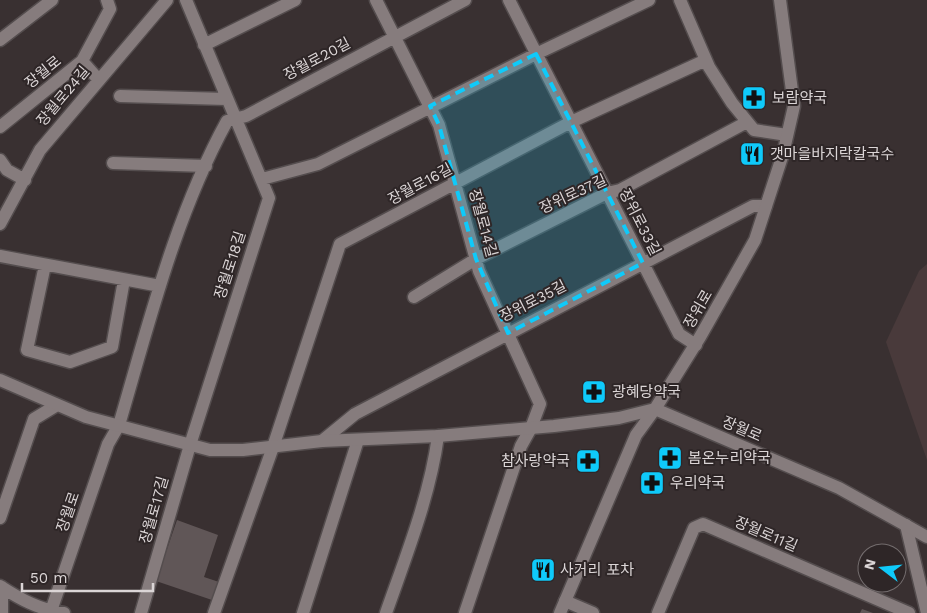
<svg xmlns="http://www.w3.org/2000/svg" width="927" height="613" font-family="'Work Sans','Noto Sans KR',sans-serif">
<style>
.built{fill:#493a3b}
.building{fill:#605657}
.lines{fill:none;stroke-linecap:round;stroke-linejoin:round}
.minor-casing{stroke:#544d4e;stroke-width:15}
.tertiary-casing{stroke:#544d4e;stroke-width:15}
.minor{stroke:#867c7d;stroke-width:12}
.tertiary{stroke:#867c7d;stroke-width:12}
.marked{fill:#0fcafa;fill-opacity:0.2;stroke:#0fcafa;stroke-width:4;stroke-dasharray:10 6;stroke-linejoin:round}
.labels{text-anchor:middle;stroke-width:4;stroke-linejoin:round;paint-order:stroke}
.street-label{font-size:15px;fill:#dbd5d6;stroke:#2e2627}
.poi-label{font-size:15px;fill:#dbd5d6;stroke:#2e2627;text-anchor:start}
</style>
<rect width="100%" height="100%" fill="#393031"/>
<path class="built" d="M 927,264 L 927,460 L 886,342 L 919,271 Z"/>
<path class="building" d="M 177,520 L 218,535 L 204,577 L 219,582 L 212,600 L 156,581 Z
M 862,609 L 873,613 L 860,613 Z"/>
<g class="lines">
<defs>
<path id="minor" d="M 376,0 L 439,125 L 479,271 L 540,404 L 531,428 L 521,446 L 465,613
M 509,0 L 679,334 L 696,345
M 680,0 L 709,67 L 732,103 L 754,130 L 787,135
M 0,40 L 52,0
M 204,45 L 295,0
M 82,61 L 98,79
M 120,96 L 226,99
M 0,127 L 82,61 L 110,9 L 107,0
M 0,160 L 7,170 L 25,180
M 113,163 L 206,166
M 262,179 L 318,164 L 536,54 L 649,0
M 0,224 L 40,150 L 167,0
M 0,256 L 160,286
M 45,265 L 27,350 L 70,362 L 112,347 L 124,280
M 414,297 L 476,259 L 607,193 L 620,190 L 747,122
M 322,441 L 355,414 L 753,206 L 766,206
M 0,518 L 34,419 L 57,405
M 906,525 L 927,613
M 0,586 C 20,599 40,610 64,613
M 565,601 L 593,613
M 51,611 L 108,444 L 119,425 C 149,323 175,216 227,121 L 246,116 L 465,0
M 2,613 L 2,587
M 141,613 L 190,445 L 269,198 L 186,0
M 214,613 L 273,447 L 340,244 L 571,122 L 706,60
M 303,613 L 358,440
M 386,613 C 406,556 430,496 438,436
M 658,613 L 694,528 L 703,524 L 909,613"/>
<path id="tertiary" d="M 0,380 L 86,417 L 210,450 L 243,450 L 322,441 L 438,436 L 554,426 L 619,418 L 655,409 L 839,488 L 927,537
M 560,613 L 636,435 L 655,409 L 700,337 L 755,240 L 783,154 L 794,106 L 780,0"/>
</defs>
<use href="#minor" class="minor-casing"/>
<use href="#tertiary" class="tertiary-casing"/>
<use href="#minor" class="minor"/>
<use href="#tertiary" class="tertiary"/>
</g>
<path class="marked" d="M 536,54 L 643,263 L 508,333 L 476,259 L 439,125 L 430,106 Z"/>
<defs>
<symbol id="pharmacy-square" viewBox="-11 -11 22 22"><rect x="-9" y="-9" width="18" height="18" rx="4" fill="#0fcafa" stroke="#2e2627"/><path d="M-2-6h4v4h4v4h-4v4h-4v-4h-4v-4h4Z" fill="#111"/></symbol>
<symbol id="restaurant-square" viewBox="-11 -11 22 22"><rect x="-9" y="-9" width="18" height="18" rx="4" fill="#0fcafa" stroke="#2e2627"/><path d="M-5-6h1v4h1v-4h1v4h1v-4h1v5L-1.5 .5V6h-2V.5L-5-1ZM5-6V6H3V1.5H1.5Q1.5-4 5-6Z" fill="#111"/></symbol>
</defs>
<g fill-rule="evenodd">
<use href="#pharmacy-square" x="740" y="84" width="28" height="28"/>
<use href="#restaurant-square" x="738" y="140" width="28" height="28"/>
<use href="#pharmacy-square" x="580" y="378" width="28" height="28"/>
<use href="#pharmacy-square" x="656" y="444" width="28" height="28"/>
<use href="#pharmacy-square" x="574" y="447" width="28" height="28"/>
<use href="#pharmacy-square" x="638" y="469" width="28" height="28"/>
<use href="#restaurant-square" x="529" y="556" width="28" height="28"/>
</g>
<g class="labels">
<g class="street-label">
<text transform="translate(317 59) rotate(-28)" y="5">장월로20길</text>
<text transform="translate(43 72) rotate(-39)" y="5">장월로</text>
<text transform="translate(63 96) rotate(-50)" y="5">장월로24길</text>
<text transform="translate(420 184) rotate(-28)" y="5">장월로16길</text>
<text transform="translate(573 194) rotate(-25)" y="5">장위로37길</text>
<text transform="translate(640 222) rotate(63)" y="5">장위로33길</text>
<text transform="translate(483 223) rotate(75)" y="5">장월로14길</text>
<text transform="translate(230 265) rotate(-72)" y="5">장월로18길</text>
<text transform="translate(533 301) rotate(-27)" y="5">장위로35길</text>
<text transform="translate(698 309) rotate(-60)" y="5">장위로</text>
<text transform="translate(742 429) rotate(23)" y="5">장월로</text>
<text transform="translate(154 510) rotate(-74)" y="5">장월로17길</text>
<text transform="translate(68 512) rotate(-71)" y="5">장월로</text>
<text transform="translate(766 534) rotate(23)" y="5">장월로11길</text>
</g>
<g class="poi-label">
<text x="772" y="103">보람약국</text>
<text x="770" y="159">갯마을바지락칼국수</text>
<text x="612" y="397">광혜당약국</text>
<text x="688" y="463">봄온누리약국</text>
<text x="570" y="466" text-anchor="end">참사랑약국</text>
<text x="670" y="488">우리약국</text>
<text x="560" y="575">사거리 포차</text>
</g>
</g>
<g transform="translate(882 568) rotate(286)"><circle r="24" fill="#2e2627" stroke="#736c6d"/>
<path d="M0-4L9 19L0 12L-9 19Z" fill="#0fcafa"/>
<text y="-8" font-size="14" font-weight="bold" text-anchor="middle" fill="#dbd5d6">N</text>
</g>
<path d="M22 583v8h131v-8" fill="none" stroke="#dbd5d6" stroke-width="2.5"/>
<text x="30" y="583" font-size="15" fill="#dbd5d6" stroke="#2e2627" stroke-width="4" paint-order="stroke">50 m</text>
</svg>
